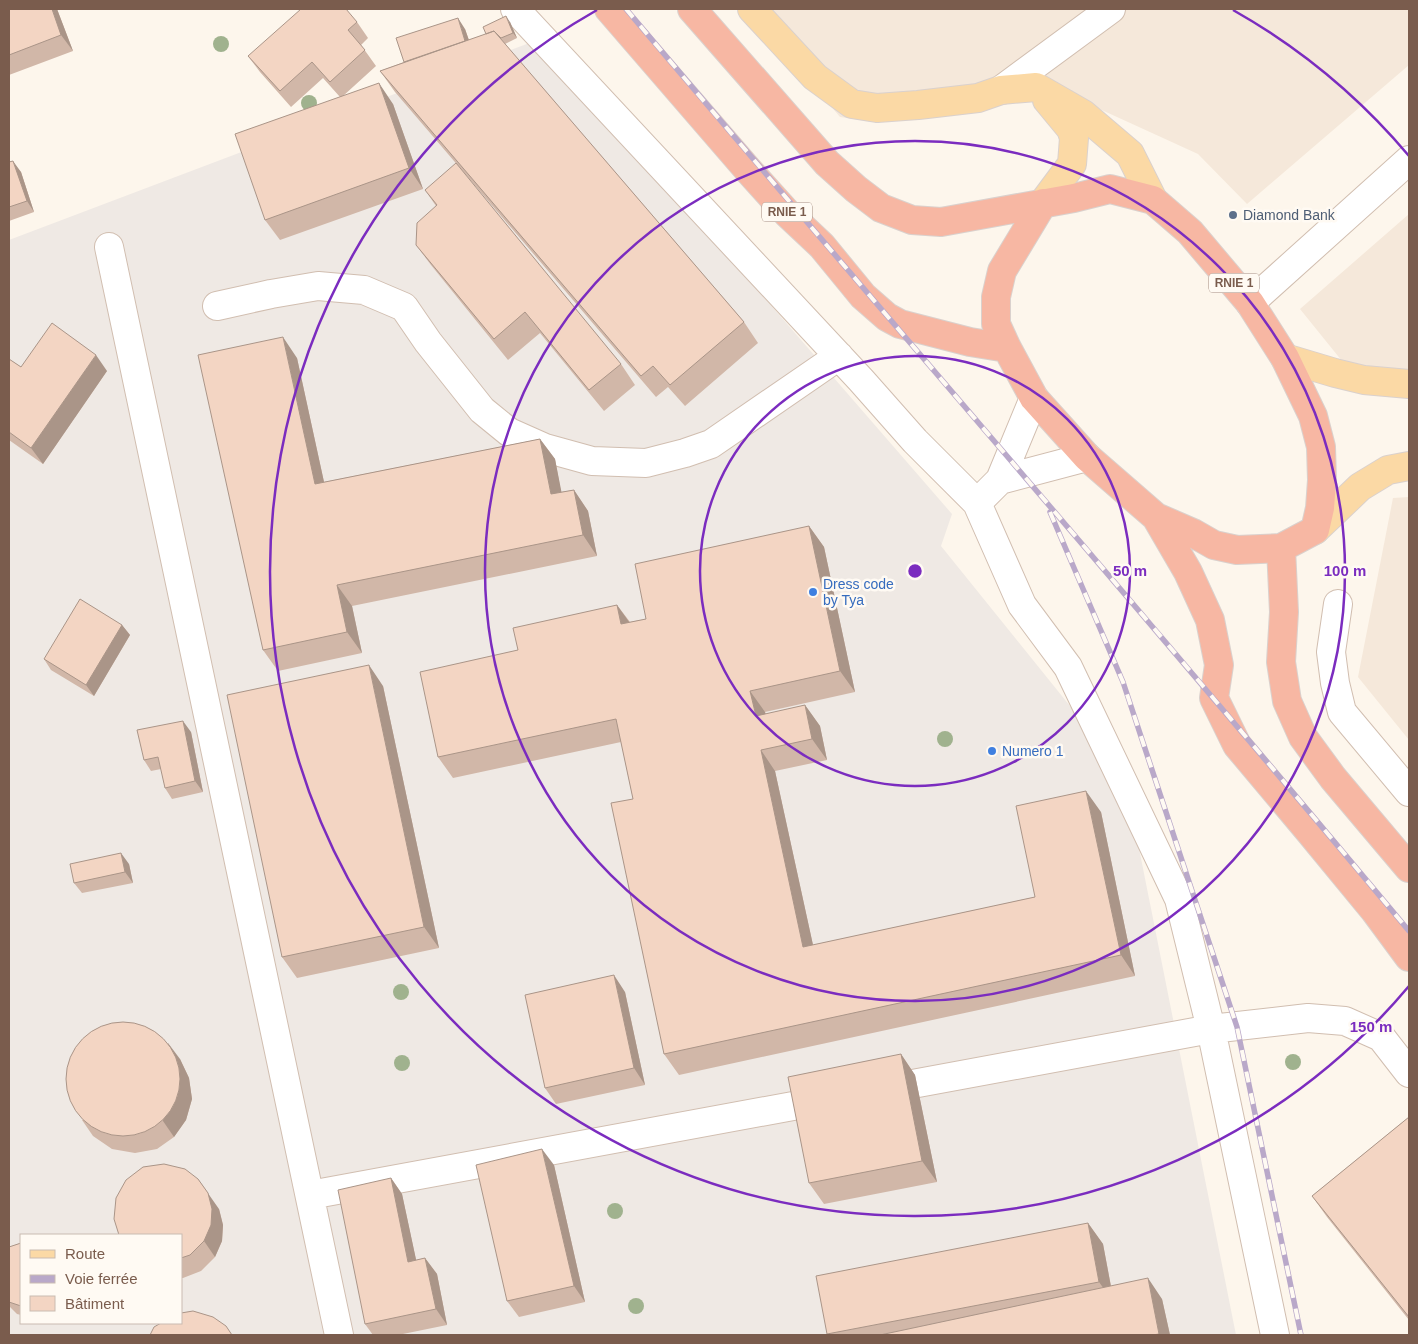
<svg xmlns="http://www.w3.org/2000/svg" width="1418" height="1344" font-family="Helvetica,sans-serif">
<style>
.residential{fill:#f5e8da}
.industrial{fill:#efe9e4;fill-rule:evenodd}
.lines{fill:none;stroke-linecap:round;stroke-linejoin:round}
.minor-casing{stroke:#d1beb0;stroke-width:30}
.major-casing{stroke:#dad1cd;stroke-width:30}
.highway-casing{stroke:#dad1cd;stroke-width:30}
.minor{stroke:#fff;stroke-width:28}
.major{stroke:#fbd9a5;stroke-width:28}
.highway{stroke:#f7b7a3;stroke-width:28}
.rail-casing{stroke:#b9a8c9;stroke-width:5.5}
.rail{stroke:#fffaf3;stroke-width:4;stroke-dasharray:11;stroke-linecap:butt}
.tree{fill:#a0b28e}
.wall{fill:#d1b7a8}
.shaded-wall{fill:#aa9588}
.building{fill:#f3d5c3;stroke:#aa9588}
.ring{fill:none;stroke:#7b2cbf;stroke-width:2.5}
.service-dot{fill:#5c6f8a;stroke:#fffaf3;stroke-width:2}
.shop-dot{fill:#3f7fe0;stroke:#fffaf3;stroke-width:2}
.labels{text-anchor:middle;stroke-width:5;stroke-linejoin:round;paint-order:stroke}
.shield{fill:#fffaf3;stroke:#a28b7f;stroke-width:1}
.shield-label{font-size:12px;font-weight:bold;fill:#7a5c4d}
.service-label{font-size:14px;fill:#4e5e75;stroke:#fffaf3;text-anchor:start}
.shop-label{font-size:14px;fill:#366cbe;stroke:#fffaf3;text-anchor:start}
.centre{fill:#7b2cbf;stroke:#fffaf3;stroke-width:2.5}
.ring-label{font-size:15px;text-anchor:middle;font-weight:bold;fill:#7b2cbf;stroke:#fffaf3;stroke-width:5;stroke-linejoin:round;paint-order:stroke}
</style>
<rect width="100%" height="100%" fill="#fdf6ec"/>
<path class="residential" d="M 749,9 L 1409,9 L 1409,65 L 1247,204 L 1198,154 L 1036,80 L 1006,105 L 949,106 L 874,122 L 840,117 Z
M 1409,214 L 1409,387 L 1363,387 L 1300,309 Z
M 1409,497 L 1409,740 L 1358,677 L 1393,498 Z"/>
<path class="industrial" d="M 540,39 L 952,514 L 941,546 L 1124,773 L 1236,1335 L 9,1335 L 9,240 ZM 21,1235 L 181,1235 L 181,1323 L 21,1323 Z"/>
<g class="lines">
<defs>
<path id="minor" d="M 515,9 L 861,380 L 915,441 L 977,503 L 1022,605 L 1068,667 L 1179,899 L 1211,1029 L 1275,1335
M 1001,90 L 1111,9
M 109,247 L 339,1335
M 1250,303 L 1409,160
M 217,306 L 271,294 L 318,286 L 364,290 L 404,307 L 428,342 L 482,410 L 509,432 L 545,448 L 592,461 L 646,463 L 685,453 L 711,444 L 839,356
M 1000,480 L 1087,457
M 977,503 L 1000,480 L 1034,398
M 1338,604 L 1331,652 L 1335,683 L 1342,712 L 1409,792
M 880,1090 L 1211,1029 L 1308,1018 L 1345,1021 L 1381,1037 L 1409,1073
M 310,1195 L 831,1099"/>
<path id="major" d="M 752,9 L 815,77 L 852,104 L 877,108 L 918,105 L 978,98 L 1001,90 L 1036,87 L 1083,114 L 1130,154 L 1153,200
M 1043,203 L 1072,164 L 1074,138 L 1071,129 L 1047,100
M 1285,358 L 1335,373 L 1364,380 L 1409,384
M 1315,530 L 1360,487 L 1388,470 L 1409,466"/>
<path id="highway" d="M 609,9 L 749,171 L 787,213 L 822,246 L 863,296 L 887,317 L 900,324 L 970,342 L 1007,348
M 692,9 L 827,163 L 856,189 L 881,208 L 912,220 L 941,222 L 1074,198 L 1110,189 L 1153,200 L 1190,232 L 1250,303 L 1285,358 L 1313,416 L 1321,447 L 1322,480 L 1320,508 L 1315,530 L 1281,548 L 1284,612 L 1281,662 L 1287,701 L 1303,737 L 1333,778 L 1409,868
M 1043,203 L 1002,271 L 996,297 L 996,324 L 1007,348 L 1034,398 L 1087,457 L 1156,517 L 1188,572 L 1210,620 L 1219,665 L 1214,698 L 1237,745 L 1310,832 L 1375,911 L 1409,957
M 1156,517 L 1193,533 L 1214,545 L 1237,550 L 1281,548"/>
</defs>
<use href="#minor" class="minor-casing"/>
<use href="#major" class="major-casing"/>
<use href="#highway" class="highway-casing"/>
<use href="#minor" class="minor"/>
<use href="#major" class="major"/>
<use href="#highway" class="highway"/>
<defs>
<path id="rail" d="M 626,9 C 886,317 1151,621 1409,931
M 1050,512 L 1123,682 L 1237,1027 L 1301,1335"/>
</defs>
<use href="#rail" class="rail-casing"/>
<use href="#rail" class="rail"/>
</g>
<g class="tree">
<circle cx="221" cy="44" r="8"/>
<circle cx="309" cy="103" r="8"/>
<circle cx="945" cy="739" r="8"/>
<circle cx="401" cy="992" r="8"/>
<circle cx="1293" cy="1062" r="8"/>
<circle cx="402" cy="1063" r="8"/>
<circle cx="615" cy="1211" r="8"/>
<circle cx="636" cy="1306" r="8"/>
</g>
<path class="wall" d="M 9,9 L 57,9 L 73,51 L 9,75 Z
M 357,22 L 368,38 L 361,45 L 376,66 L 343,96 L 393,104 L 423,189 L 280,240 L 265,220 L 340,97 L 323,78 L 291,107 L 260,72 L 248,56 Z
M 510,22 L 517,38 L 505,44 L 744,322 L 758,343 L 685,406 L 668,387 L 656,397 L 395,92 L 380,71 L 404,62 L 465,29 L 469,40 L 486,34 Z
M 9,162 L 21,172 L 34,212 L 9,221 Z
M 425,190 L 621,364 L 635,385 L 604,411 L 540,333 L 508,360 L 431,265 L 416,245 L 436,206 Z
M 297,358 L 324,482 L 540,439 L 555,459 L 561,492 L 574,490 L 588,511 L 597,556 L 352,606 L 362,653 L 278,671 L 263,650 Z
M 9,359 L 21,367 L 107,371 L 43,464 L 9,440 Z
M 809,526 L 824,547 L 855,692 L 765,712 L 766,714 L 805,705 L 820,726 L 827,760 L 775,771 L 813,945 L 1035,897 L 1101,812 L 1135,976 L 679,1075 L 664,1054 L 633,799 L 621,742 L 453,778 L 438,757 L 518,650 L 617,605 L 630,622 L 646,619 Z
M 122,625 L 130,635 L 94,696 L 51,670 L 44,659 Z
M 383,686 L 439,948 L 297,978 L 282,957 Z
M 191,732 L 203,792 L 172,799 L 165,788 L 161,769 L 151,771 L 144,760 Z
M 129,864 L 133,883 L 82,893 L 74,883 Z
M 625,992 L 645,1085 L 556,1104 L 545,1088 Z
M 901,1054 L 915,1075 L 937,1182 L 824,1204 L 809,1183 Z
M 180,1059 L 189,1078 L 192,1099 L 186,1120 L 174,1137 L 157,1149 L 135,1153 L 112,1149 L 93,1136 L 82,1120 Z
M 1409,1117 L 1409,1320 L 1327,1217 L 1312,1196 Z
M 554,1165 L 585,1302 L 519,1317 L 507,1301 Z
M 391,1178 L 402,1194 L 416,1260 L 425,1258 L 437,1274 L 447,1325 L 398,1335 L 373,1335 L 365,1324 Z
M 219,1209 L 223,1225 L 222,1241 L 215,1257 L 201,1271 L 183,1278 L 181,1278 L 181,1235 Z
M 1088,1223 L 1103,1244 L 1111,1286 L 1162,1299 L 1170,1335 L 828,1335 L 827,1334 Z
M 21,1243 L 21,1315 L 17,1314 L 9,1306 L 9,1247 Z"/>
<path class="shaded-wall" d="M 52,9 L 57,9 L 73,51 L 61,35 Z
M 506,16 L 510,22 L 517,38 L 513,33 Z
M 458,18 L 465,29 L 475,58 L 467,47 Z
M 379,83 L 393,104 L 423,189 L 409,168 Z
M 13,161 L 21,172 L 34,212 L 27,201 Z
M 283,337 L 297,358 L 329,505 L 315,484 Z
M 96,355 L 107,371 L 43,464 L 31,448 Z
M 540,439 L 555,459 L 566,515 L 551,494 Z
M 574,490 L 588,511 L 597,556 L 583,535 Z
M 809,526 L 824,547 L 855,692 L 840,671 Z
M 337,585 L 352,606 L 362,653 L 347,632 Z
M 617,605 L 632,626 L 621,624 Z
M 122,625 L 130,635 L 94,696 L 86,685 Z
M 369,665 L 383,686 L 439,948 L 424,927 Z
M 750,691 L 765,712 L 770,737 L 756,716 Z
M 805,705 L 820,726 L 827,760 L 812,739 Z
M 183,721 L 191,732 L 203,792 L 195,781 Z
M 761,750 L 775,771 L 818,968 L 803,947 Z
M 1086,791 L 1101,812 L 1135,976 L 1121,955 Z
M 121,853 L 129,864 L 133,883 L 125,872 Z
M 614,975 L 625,992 L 645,1085 L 634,1068 Z
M 168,1043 L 180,1059 L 189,1078 L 192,1099 L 186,1120 L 174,1137 L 163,1121 Z
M 901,1054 L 915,1075 L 937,1182 L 922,1161 Z
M 542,1149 L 554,1165 L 585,1302 L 574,1286 Z
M 391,1178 L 402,1194 L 420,1278 L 408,1262 Z
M 198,1179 L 219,1209 L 223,1225 L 222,1241 L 215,1257 L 204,1241 Z
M 1088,1223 L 1103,1244 L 1114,1303 L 1099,1282 Z
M 425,1258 L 437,1274 L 447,1325 L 436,1309 Z
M 1148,1278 L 1162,1299 L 1170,1335 L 1160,1335 L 1159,1334 Z"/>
<path class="building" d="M 9,9 L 52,9 L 61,35 L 9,55 Z
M 301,9 L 346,9 L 357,22 L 348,30 L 365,50 L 330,82 L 312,62 L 280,91 L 248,56 Z
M 506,16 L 513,33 L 501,38 L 494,31 L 486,34 L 483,27 Z
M 458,18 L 465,41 L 404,62 L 396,38 Z
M 494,31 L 744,322 L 670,385 L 653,366 L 641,376 L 380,71 Z
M 379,83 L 409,168 L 265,220 L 235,134 Z
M 13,161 L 27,201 L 9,207 L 9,162 Z
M 456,163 L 621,364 L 589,390 L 525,312 L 494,339 L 416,245 L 417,223 L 437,205 L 425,190 Z
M 52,323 L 96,355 L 31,448 L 9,432 L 9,359 L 21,367 Z
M 283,337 L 315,484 L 540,439 L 551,494 L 574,490 L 583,535 L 337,585 L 347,632 L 263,650 L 198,355 Z
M 809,526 L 840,671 L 750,691 L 756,716 L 805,705 L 812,739 L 761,750 L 803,947 L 1035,897 L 1016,806 L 1086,791 L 1121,955 L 664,1054 L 611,803 L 633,799 L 616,719 L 438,757 L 420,672 L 518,650 L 513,628 L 617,605 L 621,624 L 646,619 L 635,564 Z
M 80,599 L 122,625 L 86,685 L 44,659 Z
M 369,665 L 424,927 L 282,957 L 227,695 Z
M 183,721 L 195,781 L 165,788 L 158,757 L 144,760 L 137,730 Z
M 121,853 L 125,872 L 74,883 L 70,864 Z
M 614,975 L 634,1068 L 545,1088 L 525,995 Z
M66 1079a57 57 0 1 1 114 0a57 57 0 1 1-114 0Z
M 901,1054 L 922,1161 L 809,1183 L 788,1077 Z
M 1409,1117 L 1409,1317 L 1312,1196 Z
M 542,1149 L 574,1286 L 507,1301 L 476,1165 Z
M 164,1164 L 185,1169 L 198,1179 L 208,1193 L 212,1209 L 211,1225 L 204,1241 L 190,1255 L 181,1258 L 181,1235 L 119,1235 L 114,1219 L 116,1198 L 126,1180 L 143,1167 Z
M 391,1178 L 408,1262 L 425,1258 L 436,1309 L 365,1324 L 338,1190 Z
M 1088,1223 L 1099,1282 L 827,1334 L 816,1276 Z
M 21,1243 L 21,1306 L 9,1302 L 9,1247 Z
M 1148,1278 L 1159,1334 L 1153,1335 L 880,1335 Z
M 193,1311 L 213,1317 L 226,1326 L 232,1335 L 150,1335 L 154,1327 L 161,1323 L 181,1323 L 181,1313 Z"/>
<g class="ring">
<circle cx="915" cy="571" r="215"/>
<circle cx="915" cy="571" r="430"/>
<path d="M1409 986A645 645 0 1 1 597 10M1233 10A645 645 0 0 1 1409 156"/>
</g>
<circle class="service-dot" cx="1233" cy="215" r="5"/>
<g class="shop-dot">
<circle cx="813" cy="592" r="5"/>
<circle cx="992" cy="751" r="5"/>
</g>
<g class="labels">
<g class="shield">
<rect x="762" y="202.5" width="50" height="19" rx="4"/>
<rect x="1209" y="273.5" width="50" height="19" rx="4"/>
</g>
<g class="shield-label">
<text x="787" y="216">RNIE 1</text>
<text x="1234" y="287">RNIE 1</text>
</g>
<g class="service-label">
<text x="1243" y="220">Diamond Bank</text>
</g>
<g class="shop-label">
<text x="823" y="589">Dress code<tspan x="823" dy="16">by Tya</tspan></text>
<text x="1002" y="756">Numero 1</text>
</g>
</g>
<circle cx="915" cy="571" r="8" class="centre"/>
<g class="ring-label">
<text x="1130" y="576">50 m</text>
<text x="1345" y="576">100 m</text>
<text x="1371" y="1032">150 m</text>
</g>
<rect width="1418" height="1344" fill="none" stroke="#7a5c4d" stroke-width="20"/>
<rect x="20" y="1234" width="162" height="90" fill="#fffaf3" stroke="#cabbb1"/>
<rect x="30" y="1250" width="25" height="8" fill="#fbd9a5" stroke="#cabbb1"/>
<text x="65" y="1259" font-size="15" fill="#7a5c4d">Route</text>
<rect x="30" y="1275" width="25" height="8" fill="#b9a8c9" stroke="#cabbb1"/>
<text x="65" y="1284" font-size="15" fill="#7a5c4d">Voie ferrée</text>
<rect x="30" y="1296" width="25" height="15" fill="#f3d5c3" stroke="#cabbb1"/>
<text x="65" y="1309" font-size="15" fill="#7a5c4d">Bâtiment</text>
</svg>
